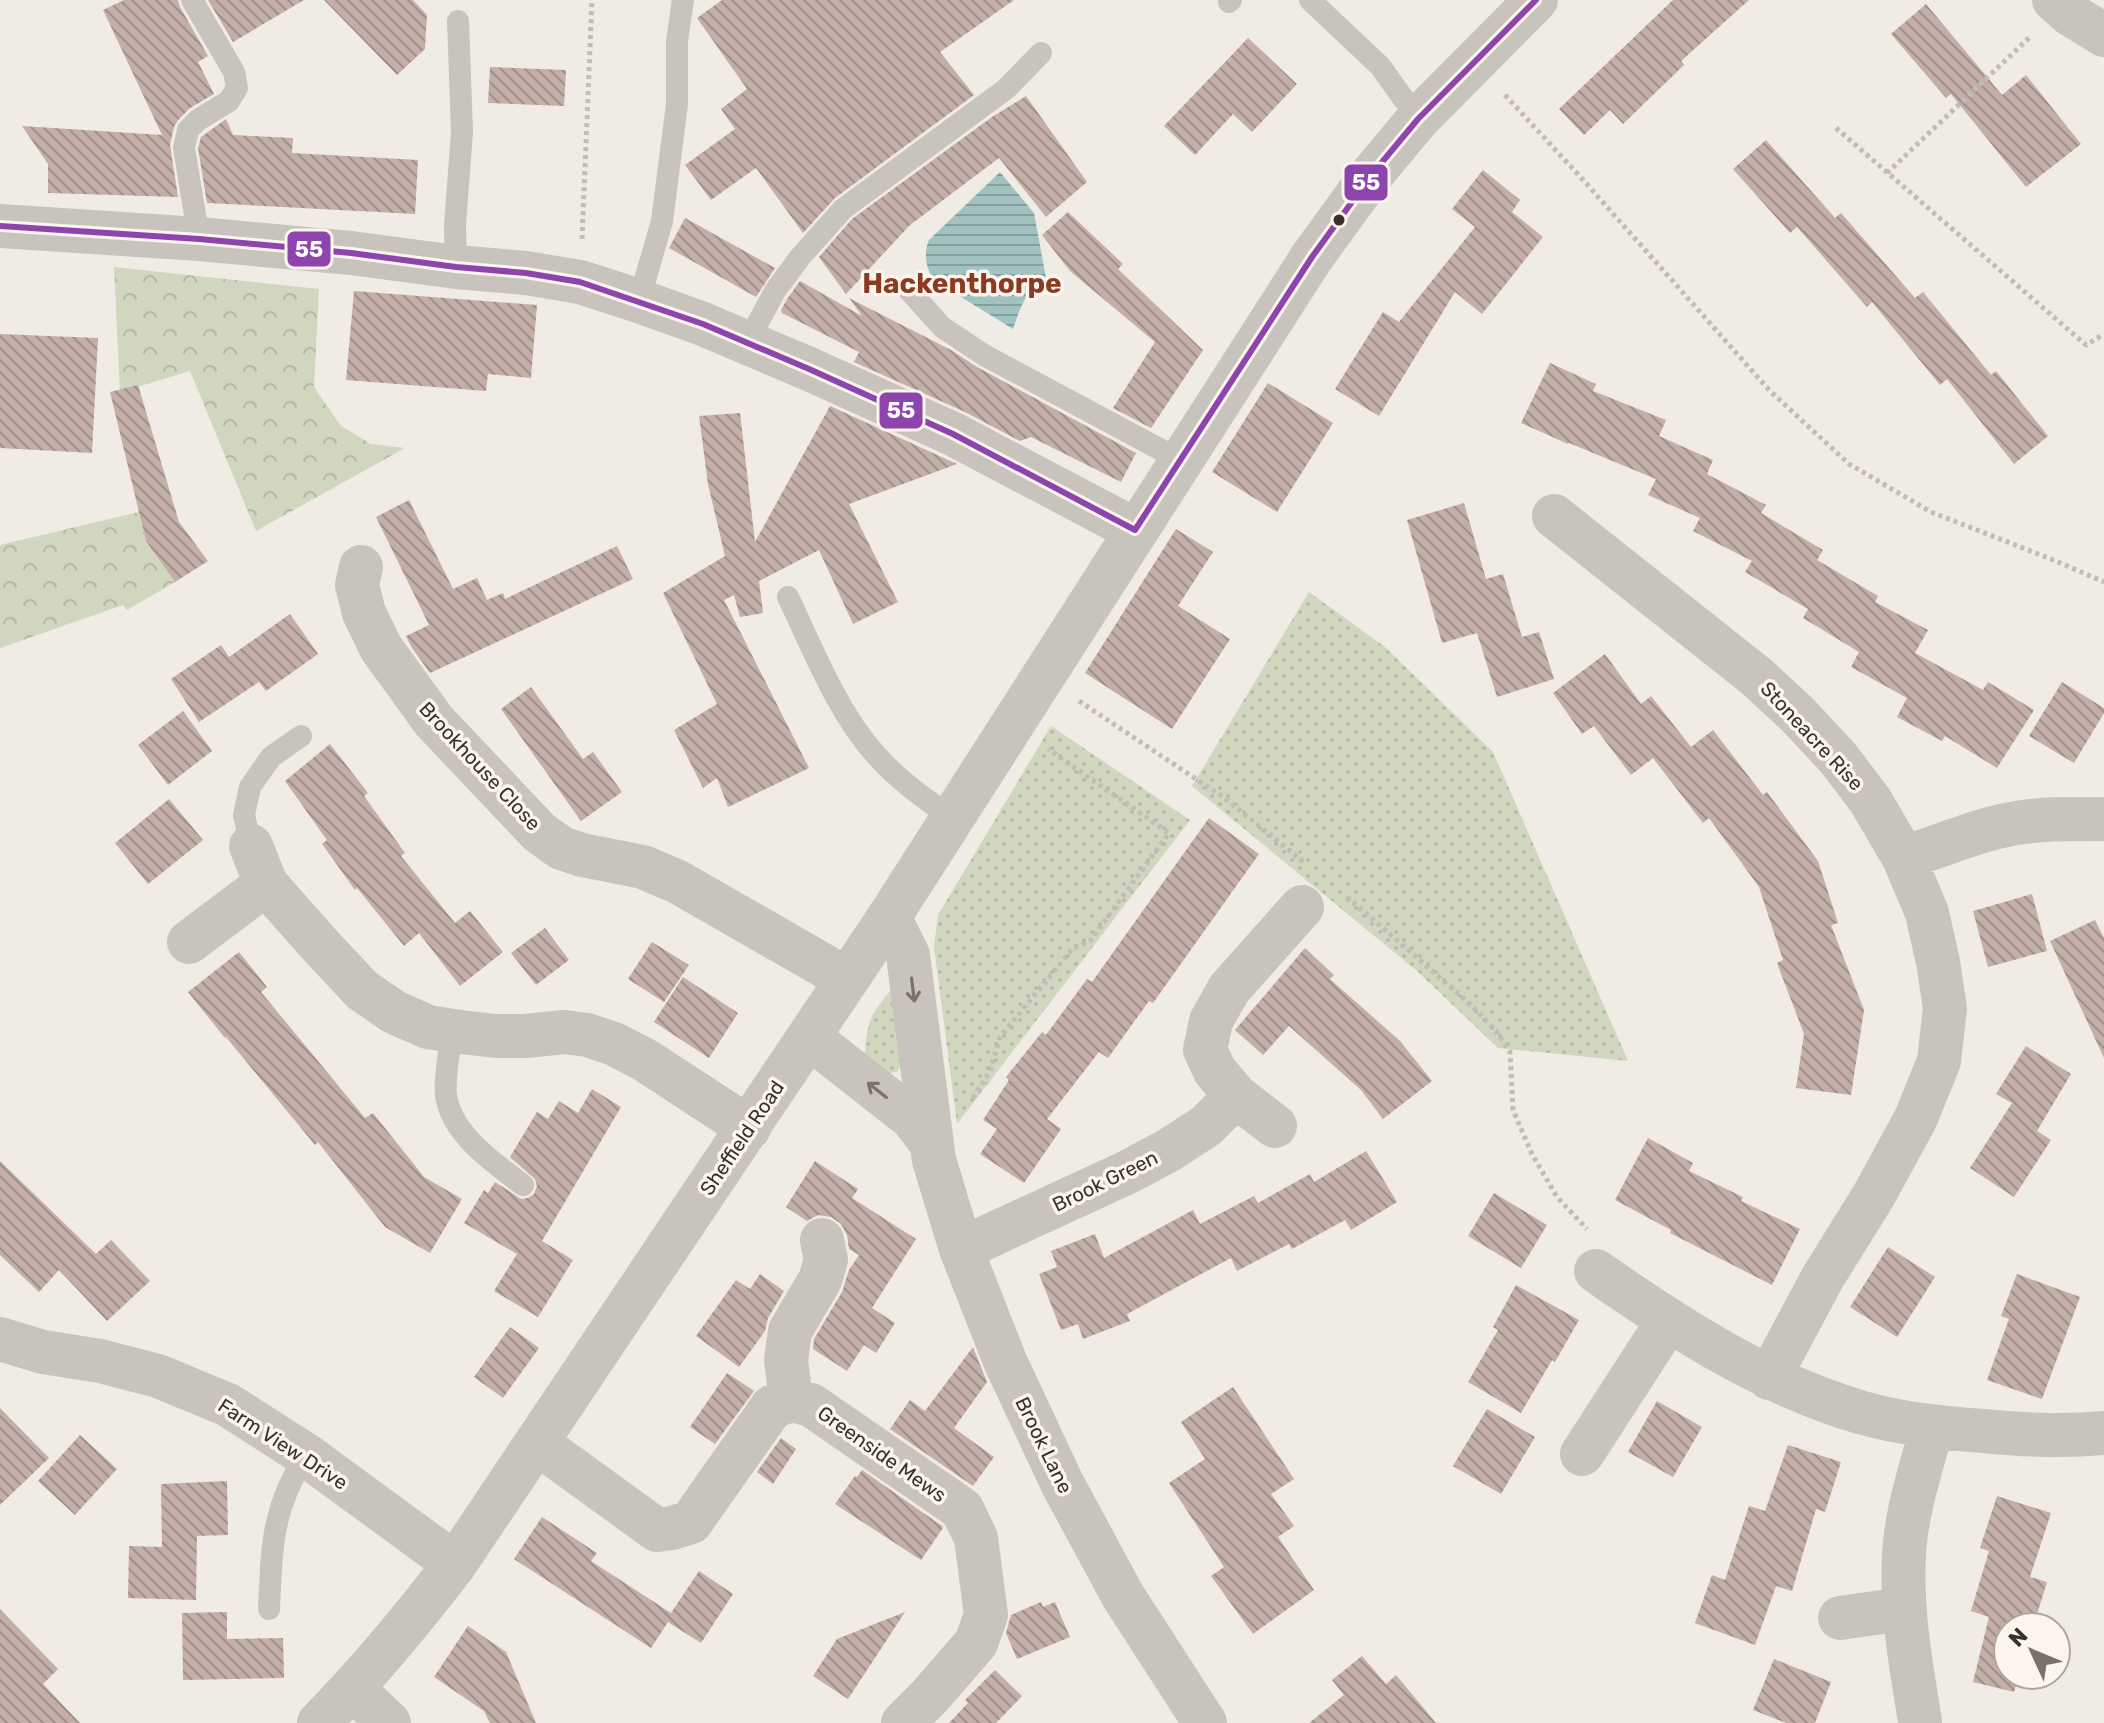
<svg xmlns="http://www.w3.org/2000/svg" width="2104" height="1723" font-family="Rubik,sans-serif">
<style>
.grass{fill:url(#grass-dots)}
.forest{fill:url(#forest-crowns)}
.water{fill:url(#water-rules)}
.building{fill:url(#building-back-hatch)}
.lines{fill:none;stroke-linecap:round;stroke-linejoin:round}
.path{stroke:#c2bbb6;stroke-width:5;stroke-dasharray:4 4;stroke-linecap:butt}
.service{stroke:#c9c3be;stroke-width:22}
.minor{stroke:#c9c3be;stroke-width:44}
.tertiary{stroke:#c9c3be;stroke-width:44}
.bus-1-casing{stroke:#fbf5ee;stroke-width:12}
.bus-1{stroke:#8e44ad;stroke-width:6}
.oneway{stroke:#7b726d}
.bus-dot{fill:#3b302b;stroke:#fbf5ee;stroke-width:3}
.labels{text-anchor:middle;stroke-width:7;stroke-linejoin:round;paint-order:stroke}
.street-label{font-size:20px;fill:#3b302b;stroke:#fbf5ee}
.district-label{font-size:28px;font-weight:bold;fill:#8c3b22;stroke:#fbf5ee}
.line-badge{stroke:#fbf5ee;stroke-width:3}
.badge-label{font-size:22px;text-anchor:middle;font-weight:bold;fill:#fff}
</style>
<defs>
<pattern id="grass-dots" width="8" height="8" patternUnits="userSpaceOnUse" patternTransform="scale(2)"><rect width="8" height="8" fill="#d1d6bf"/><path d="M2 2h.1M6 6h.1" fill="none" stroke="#b4b8a4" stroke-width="1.8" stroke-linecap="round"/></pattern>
<pattern id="forest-crowns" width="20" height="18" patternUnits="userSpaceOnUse" patternTransform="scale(2)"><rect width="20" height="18" fill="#d1d6bf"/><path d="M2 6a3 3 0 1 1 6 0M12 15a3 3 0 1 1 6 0" fill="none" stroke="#b4b8a4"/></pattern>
<pattern id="water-rules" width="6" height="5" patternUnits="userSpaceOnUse" patternTransform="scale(2)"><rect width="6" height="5" fill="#a1c2c1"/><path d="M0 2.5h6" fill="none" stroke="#849e9d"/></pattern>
<pattern id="building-back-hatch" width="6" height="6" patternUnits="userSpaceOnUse" patternTransform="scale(2)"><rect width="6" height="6" fill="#c3afa7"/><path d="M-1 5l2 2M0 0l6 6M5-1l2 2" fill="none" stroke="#a08f88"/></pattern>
</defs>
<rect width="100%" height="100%" fill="#f0ebe5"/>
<path class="grass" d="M 1309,592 L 1385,647 L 1493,752 L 1628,1061 L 1498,1048 L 1417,971 L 1192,786 Z
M 1051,726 L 1190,820 L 957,1124 L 934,947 L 938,915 Z
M 899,980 L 904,1053 L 898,1071 L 887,1074 L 865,1058 C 866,1016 874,1011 899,980 Z"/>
<path class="forest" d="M 114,267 L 319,289 L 314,387 L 340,425 L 371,444 L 405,448 L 256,531 L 190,371 L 120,392 Z
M 139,512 L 146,541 L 175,582 L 127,610 L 123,605 L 0,648 L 0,545 Z"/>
<path class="water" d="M 1000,172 L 1034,213 L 1046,278 C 1026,288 1020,309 1013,329 L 935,281 C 926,270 923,253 929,240 Z"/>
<path class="building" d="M 124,0 L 178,0 L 180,7 L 208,56 L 198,62 L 214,94 L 190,108 L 178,120 L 174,127 L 170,145 L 178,197 L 48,193 L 48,164 L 22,126 L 162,135 L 103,10 Z
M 208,0 L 304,0 L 233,42 Z
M 324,0 L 413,0 L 427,15 L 425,49 L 397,75 Z
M 722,0 L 1014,0 L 940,52 L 974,95 L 835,198 L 803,233 L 756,168 L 711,200 L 685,165 L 735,129 L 721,109 L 747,89 L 697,18 Z
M 1673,0 L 1749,0 L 1681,61 L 1684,65 L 1623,124 L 1610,110 L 1584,135 L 1559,109 Z
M 1926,4 L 2002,95 L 2026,75 L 2081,144 L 2026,187 L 1951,94 L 1946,98 L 1891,34 Z
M 1248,38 L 1297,84 L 1252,132 L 1233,114 L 1195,155 L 1164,126 Z
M 490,67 L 566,70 L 564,106 L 488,103 Z
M 1026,96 L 1087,182 L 1046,217 L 999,158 L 910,225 L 846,294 L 819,257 L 852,219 L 992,117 Z
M 226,119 L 233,135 L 293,138 L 292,153 L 418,160 L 415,214 L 207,203 L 198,148 L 201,137 Z
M 1766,140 L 1835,218 L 1841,213 L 1915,298 L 1923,292 L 1991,375 L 1996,371 L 2048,436 L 2014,464 L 1947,379 L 1940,385 L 1872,302 L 1867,307 L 1797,227 L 1790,233 L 1733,169 Z
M 1483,170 L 1520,200 L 1512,212 L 1543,237 L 1482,314 L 1455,292 L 1379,416 L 1335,389 L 1383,312 L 1399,322 L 1475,227 L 1452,209 Z
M 1068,212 L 1123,264 L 1118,269 L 1203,350 L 1151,428 L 1113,408 L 1155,342 L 1070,271 L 1042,235 Z
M 685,218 L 775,268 L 756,297 L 669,248 Z
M 800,281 L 862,316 L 849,298 L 951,350 L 977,367 L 1136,453 L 1121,482 L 1031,437 L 1020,441 L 965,412 L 854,362 L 859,352 L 782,313 L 781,310 L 787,299 Z
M 354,291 L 537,305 L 531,378 L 488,374 L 486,391 L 346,380 Z
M 0,334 L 98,338 L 92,453 L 0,448 Z
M 1550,363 L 1596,384 L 1593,391 L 1666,420 L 1659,436 L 1713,460 L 1707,474 L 1766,505 L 1761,513 L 1823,550 L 1817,560 L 1878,596 L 1875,602 L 1928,630 L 1915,653 L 1983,690 L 1988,682 L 2034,710 L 1997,768 L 1945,736 L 1942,741 L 1897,717 L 1907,698 L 1851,667 L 1859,652 L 1803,618 L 1808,609 L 1745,572 L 1752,561 L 1693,531 L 1700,518 L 1648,495 L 1656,479 L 1569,443 L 1568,444 L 1521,423 Z
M 1268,383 L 1333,423 L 1277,512 L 1212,472 Z
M 138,385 L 179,522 L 208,561 L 175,582 L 146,541 L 110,392 Z
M 830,406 L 957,464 L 849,504 L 898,602 L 853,624 L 819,550 L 759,581 L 763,613 L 740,617 L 734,595 L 724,600 L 809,768 L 728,807 L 717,778 L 703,788 L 674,730 L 717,704 L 663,593 L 725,556 L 708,484 L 699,416 L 740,413 L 755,542 Z
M 409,500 L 453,589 L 477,578 L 487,600 L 503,593 L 505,599 L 617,546 L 633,579 L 430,673 L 412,648 L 406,636 L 429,625 L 376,517 Z
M 1464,503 L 1486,579 L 1503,574 L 1522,637 L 1539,632 L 1554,679 L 1497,697 L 1477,633 L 1442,643 L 1407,520 Z
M 1176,529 L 1213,552 L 1178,606 L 1230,639 L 1172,729 L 1085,673 Z
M 290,614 L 318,654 L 266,691 L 259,682 L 199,722 L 171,679 L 221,645 L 229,657 Z
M 1605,654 L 1641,704 L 1651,696 L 1691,747 L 1713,730 L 1763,795 L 1767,792 L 1818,861 L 1838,923 L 1831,925 L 1864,1010 L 1851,1095 L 1796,1088 L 1804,1034 L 1777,963 L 1783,960 L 1759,887 L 1709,818 L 1703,823 L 1653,758 L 1631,775 L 1594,726 L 1582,734 L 1553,693 Z
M 2062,682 L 2104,708 L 2104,713 L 2074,763 L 2029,736 Z
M 531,687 L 583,759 L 593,752 L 622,792 L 581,821 L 501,709 Z
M 183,711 L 212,751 L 168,785 L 138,745 Z
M 330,744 L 368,793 L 364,796 L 405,853 L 401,856 L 455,923 L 470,911 L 503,952 L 460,986 L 419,933 L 404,946 L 357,888 L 355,890 L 322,844 L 327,840 L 285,781 Z
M 169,799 L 203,840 L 148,884 L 115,843 Z
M 1209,818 L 1259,854 L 1153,1003 L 1149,1001 L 1108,1058 L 1099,1052 L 1047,1119 L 1061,1129 L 1024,1183 L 980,1154 L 997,1129 L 983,1120 L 1009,1080 L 1006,1077 L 1042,1032 L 1046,1035 L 1087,979 L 1092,982 Z
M 2032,894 L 2047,951 L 1988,967 L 1973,911 Z
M 2095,920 L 2104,938 L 2104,1058 L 2050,941 Z
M 545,928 L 569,960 L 536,985 L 511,953 Z
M 652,942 L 689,965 L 664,1002 L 628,979 Z
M 1305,948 L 1334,975 L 1330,979 L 1400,1041 L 1432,1081 L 1383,1119 L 1361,1090 L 1289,1026 L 1263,1055 L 1235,1030 Z
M 239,952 L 267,987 L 261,992 L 365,1118 L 373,1113 L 424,1177 L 462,1199 L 430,1253 L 385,1227 L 318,1142 L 315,1145 L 226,1037 L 225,1038 L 188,992 Z
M 683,977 L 738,1013 L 709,1058 L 654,1022 Z
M 2026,1046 L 2071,1074 L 2037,1131 L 2051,1140 L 2014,1197 L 1970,1168 L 2012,1103 L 1996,1094 Z
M 592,1089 L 621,1107 L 542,1241 L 573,1260 L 538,1317 L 494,1291 L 517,1254 L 464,1223 L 484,1190 L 488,1193 L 495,1182 L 521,1199 L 528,1198 L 534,1194 L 537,1186 L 535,1179 L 510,1157 L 537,1112 L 548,1119 L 559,1101 L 578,1113 Z
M 1648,1138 L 1693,1163 L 1689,1171 L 1743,1197 L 1741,1201 L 1800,1229 L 1772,1285 L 1670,1233 L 1671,1230 L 1615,1200 Z
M 1366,1151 L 1397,1202 L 1351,1230 L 1345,1220 L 1292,1249 L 1289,1244 L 1237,1271 L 1231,1258 L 1127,1314 L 1130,1321 L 1083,1339 L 1078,1324 L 1061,1330 L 1039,1274 L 1057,1267 L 1051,1251 L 1095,1234 L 1104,1258 L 1193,1210 L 1200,1224 L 1254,1196 L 1258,1203 L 1310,1174 L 1314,1182 Z
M 0,1161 L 96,1254 L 111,1240 L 150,1281 L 107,1321 L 59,1270 L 39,1292 L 0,1255 Z
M 815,1161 L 858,1189 L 852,1198 L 916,1239 L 872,1308 L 895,1323 L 876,1353 L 864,1345 L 847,1371 L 813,1349 L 814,1339 L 842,1292 L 849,1270 L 859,1255 L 849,1249 L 847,1235 L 841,1224 L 831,1217 L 818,1215 L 807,1221 L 786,1207 Z
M 1494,1193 L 1547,1225 L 1521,1268 L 1468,1236 Z
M 1888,1247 L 1935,1277 L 1897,1337 L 1850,1307 Z
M 760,1274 L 784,1291 L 768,1318 L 765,1331 L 739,1367 L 696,1336 L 736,1280 L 750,1289 Z
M 2017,1274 L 2080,1297 L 2042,1399 L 1987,1380 L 2009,1319 L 2001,1316 Z
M 1516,1285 L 1579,1320 L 1555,1362 L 1552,1360 L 1521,1413 L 1468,1382 L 1498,1330 L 1493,1327 Z
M 510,1327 L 539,1348 L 503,1398 L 474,1377 Z
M 973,1347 L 987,1382 L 954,1428 L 994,1457 L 973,1486 L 890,1429 L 910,1400 L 925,1411 Z
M 727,1373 L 754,1391 L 715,1444 L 690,1427 Z
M 1233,1387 L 1294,1479 L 1271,1494 L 1294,1526 L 1278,1537 L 1314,1590 L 1253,1634 L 1211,1576 L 1224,1567 L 1169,1483 L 1205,1459 L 1181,1422 Z
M 1657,1401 L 1702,1427 L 1673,1477 L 1628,1452 Z
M 0,1408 L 49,1458 L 0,1505 Z
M 1487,1409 L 1535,1437 L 1501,1494 L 1453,1466 Z
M 80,1435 L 117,1469 L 75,1515 L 38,1481 Z
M 781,1438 L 796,1449 L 773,1484 L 757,1472 Z
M 1788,1445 L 1841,1462 L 1825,1512 L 1816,1509 L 1792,1591 L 1776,1586 L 1755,1645 L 1695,1623 L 1712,1575 L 1725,1580 L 1749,1506 L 1765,1511 Z
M 862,1470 L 942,1526 L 943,1528 L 921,1560 L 835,1504 L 855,1476 L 857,1477 Z
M 227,1481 L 228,1535 L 197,1536 L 196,1600 L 128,1598 L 129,1546 L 162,1547 L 161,1484 Z
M 1997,1496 L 2051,1513 L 2030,1577 L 2047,1582 L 2033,1627 L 2008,1627 L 2008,1675 L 2019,1675 L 2014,1692 L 1973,1682 L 1989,1617 L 1971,1611 L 1989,1551 L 1980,1548 Z
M 542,1517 L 597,1553 L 591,1561 L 671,1613 L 699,1571 L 733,1594 L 701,1643 L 668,1622 L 651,1648 L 514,1559 Z
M 1041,1602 L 1043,1607 L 1055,1602 L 1070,1637 L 1017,1659 L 1006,1633 L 1011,1615 Z
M 0,1609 L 58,1669 L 43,1684 L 80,1723 L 0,1723 Z
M 227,1612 L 227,1639 L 283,1638 L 284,1678 L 183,1680 L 182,1613 Z
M 905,1612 L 848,1699 L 813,1676 L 837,1639 Z
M 468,1626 L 506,1652 L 536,1723 L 490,1723 L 484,1711 L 434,1677 Z
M 1362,1656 L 1386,1684 L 1396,1675 L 1436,1723 L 1309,1723 L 1344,1695 L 1332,1680 Z
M 1774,1659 L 1831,1682 L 1815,1723 L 1786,1723 L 1753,1710 Z
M 995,1670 L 1022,1696 L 996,1723 L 949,1723 L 968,1703 L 965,1700 Z"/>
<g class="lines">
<path class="path" d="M 1505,95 L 1585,182 L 1770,391 L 1849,464 L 1931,512 L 2051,559 L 2104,582
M 1836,128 L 2086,345 L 2104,334
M 1887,173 L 2031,36
M 582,239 L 592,0
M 1079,701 L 1223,797 L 1305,863
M 1347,897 L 1469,1003 L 1495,1030 L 1510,1052 L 1513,1110 L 1532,1154 L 1557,1197 L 1587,1229
M 973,1098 L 990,1071 L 1000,1037 L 1073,948 L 1090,941 L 1169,833 L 1048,749"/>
<path class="service" d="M 192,0 L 234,72 L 237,88 L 229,101 L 198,120 L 188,130 L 184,148 L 199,239
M 1310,0 L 1380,66 L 1418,119
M 1229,2 L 1231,0
M 456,267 L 455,225 L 462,132 L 458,21
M 906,287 L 942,327 L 984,355 L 1180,460
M 639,301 L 662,221 L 677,104 L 677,41 L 683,0
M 747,343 L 775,291 L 801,256 L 843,209 L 1006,89 L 1041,53
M 788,597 C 813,649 837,712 876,755 C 898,780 924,799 952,817
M 251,846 L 244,815 L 250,787 L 271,757 L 301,736
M 452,1031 C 450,1051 444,1074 446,1095 C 451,1134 494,1163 523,1185
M 269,1609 C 272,1547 271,1510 306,1455"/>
<path class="minor" d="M 2054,0 L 2070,14 L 2104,35
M 0,226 L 199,239 L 351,253 L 456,267 L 526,273 L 580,282 L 639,301 L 703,324 L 809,369 L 953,434 L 1135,530
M 1554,516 L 1757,677 L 1798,715 L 1838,758 L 1870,800 L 1904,858 L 1927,913 L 1938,962 L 1945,1008 L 1939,1061 L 1916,1118 L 1874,1195 L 1823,1277 L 1769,1378
M 361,567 L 357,585 L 364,613 L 381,648 L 434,721 L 539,832 L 561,848 L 582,855 L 643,867 L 678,882 L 847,979
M 251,846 L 266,884 L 319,944 L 362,990 L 394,1012 L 428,1027 L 460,1032 L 496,1036 L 525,1036 L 565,1032 L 587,1035 L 614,1044 L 645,1060 L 749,1128
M 1904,858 C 1941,846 1979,829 2017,823 C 2045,818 2075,819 2104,819
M 889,917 L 908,955 L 934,1160 L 961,1249 L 1005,1361 L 1062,1483 L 1123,1596 L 1205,1723
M 189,942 L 266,884
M 810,1038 L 912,1118 L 932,1144
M 1275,1126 L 1236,1096 L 1215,1071 L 1205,1050 L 1211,1021 L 1229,989 L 1302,907
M 961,1249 L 1128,1172 L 1169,1150 L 1206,1126 L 1236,1096
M 1596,1271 C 1679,1329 1764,1384 1863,1413 C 1902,1424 1942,1428 1983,1431 C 2023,1435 2063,1437 2104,1433
M 0,1339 L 43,1352 L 100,1361 L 158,1376 L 228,1405 L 306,1455 L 455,1564
M 791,1400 L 786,1360 L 790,1331 L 820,1280 L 826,1260 L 822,1240
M 537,1443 L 657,1530 L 672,1528 L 691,1522 L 772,1407 L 791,1400 L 811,1405 L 962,1509 L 976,1538 L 986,1615 L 976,1643 L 929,1697 L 903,1723
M 1582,1454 L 1668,1321
M 1840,1618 L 1903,1609
M 353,1689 L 389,1723
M 1920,1721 C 1911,1666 1901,1611 1904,1555 C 1906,1512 1921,1469 1932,1427"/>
<path class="tertiary" d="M 319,1723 C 368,1673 412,1620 455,1564 L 889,917 L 1312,257 L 1373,173 L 1418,119 L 1536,0"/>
<defs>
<path id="bus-1" d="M 0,226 L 199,239 L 351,253 L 456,267 L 526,273 L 580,282 L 703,324 L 809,369 L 953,434 L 1135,530 L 1312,257 L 1373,173 L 1418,119 L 1536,0"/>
</defs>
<use href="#bus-1" class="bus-1-casing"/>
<use href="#bus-1" class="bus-1"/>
</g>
<defs><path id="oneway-shaft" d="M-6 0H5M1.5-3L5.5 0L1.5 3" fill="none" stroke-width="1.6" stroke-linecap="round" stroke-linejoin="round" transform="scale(2)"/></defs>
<g class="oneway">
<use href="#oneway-shaft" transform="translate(913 990) rotate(83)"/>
<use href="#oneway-shaft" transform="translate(877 1090) rotate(-142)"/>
</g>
<circle class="bus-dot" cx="1339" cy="220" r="7"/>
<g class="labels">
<g class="street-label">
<text transform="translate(1812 736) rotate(47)" y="7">Stoneacre Rise</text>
<text transform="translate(480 766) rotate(47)" y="7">Brookhouse Close</text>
<text transform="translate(742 1138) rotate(-56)" y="7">Sheffield Road</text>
<text transform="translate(1105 1181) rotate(-26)" y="7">Brook Green</text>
<text transform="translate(283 1444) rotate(33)" y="7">Farm View Drive</text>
<text transform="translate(1044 1445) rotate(64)" y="7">Brook Lane</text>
<text transform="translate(882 1454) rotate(35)" y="7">Greenside Mews</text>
</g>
<g class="district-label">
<text x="962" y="293">Hackenthorpe</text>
</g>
</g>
<g class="line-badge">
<rect x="1343" y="163" width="46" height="39" rx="8" fill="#8e44ad"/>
<rect x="286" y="230" width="46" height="38" rx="8" fill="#8e44ad"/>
<rect x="878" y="391" width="46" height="39" rx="8" fill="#8e44ad"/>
</g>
<g class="badge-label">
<text x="1366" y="190">55</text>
<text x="309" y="257">55</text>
<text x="901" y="418">55</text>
</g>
<g transform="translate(2032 1651) rotate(314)"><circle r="38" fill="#fbf5ee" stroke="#aea6a0" stroke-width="2"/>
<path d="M0-6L14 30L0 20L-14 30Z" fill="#7a716c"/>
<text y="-12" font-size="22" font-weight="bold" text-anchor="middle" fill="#3b302b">N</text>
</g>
</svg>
